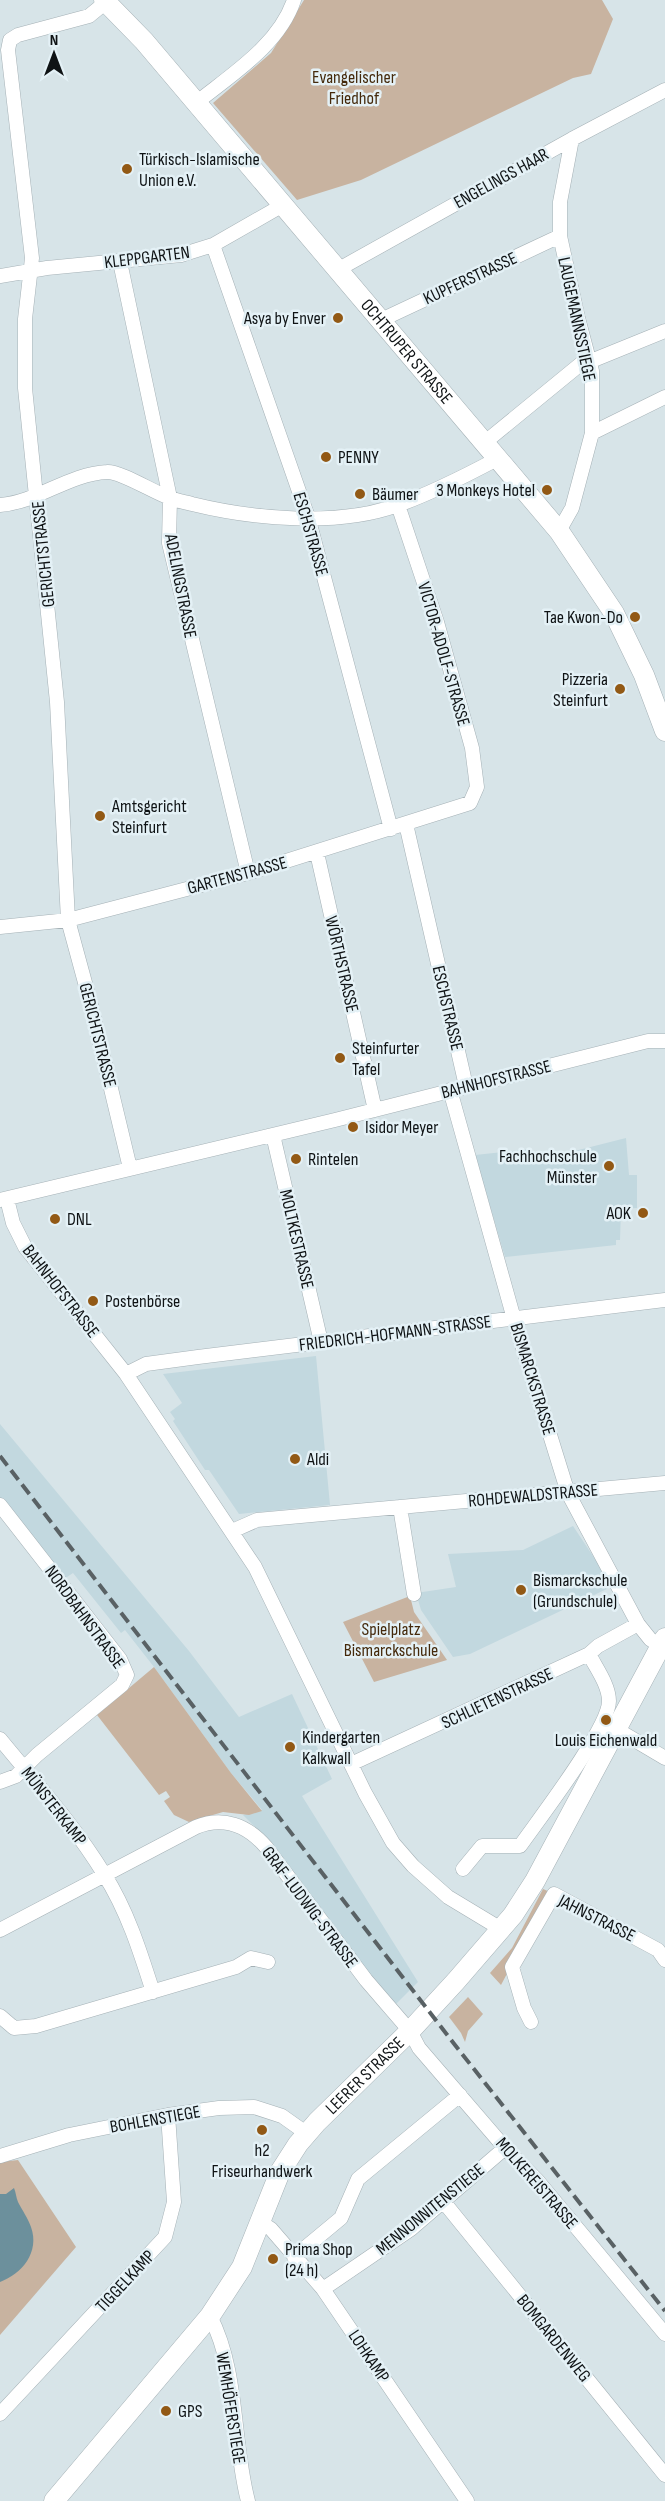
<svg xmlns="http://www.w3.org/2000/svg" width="665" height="2501" font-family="'Sofia Sans Condensed',sans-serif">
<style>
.built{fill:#c2d8df}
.green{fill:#c8b3a0}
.water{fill:#6c909c}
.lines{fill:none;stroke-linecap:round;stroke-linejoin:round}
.street-casing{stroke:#a5b1b6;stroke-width:15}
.secondary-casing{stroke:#a5b1b6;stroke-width:21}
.street{stroke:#fff;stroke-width:14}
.secondary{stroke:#fff;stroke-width:20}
.rail{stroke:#596164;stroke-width:4;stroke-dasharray:12 6;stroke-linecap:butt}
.poi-dot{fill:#925915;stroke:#e4f1f6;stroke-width:2}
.labels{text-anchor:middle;stroke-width:5;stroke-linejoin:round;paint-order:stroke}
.park-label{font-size:18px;fill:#44290b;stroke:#e4f1f6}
.poi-label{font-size:18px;fill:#0f1315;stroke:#e4f1f6;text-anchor:start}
.street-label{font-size:18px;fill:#0f1315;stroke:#e4f1f6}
</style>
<rect width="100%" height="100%" fill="#d7e4e8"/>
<path class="built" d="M 626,1138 L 629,1175 L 637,1175 L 637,1208 L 621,1209 L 620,1240 L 616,1240 L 616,1245 L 505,1257 L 475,1155 L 530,1149 L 543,1159 Z
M 316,1356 L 330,1505 L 239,1514 L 209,1470 L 205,1470 L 173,1421 L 175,1419 L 170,1412 L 182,1403 L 163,1374 Z
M 0,1424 L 189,1651 L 239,1717 L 292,1694 L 332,1779 L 302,1796 L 418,1982 L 396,2004 L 382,1993 L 267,1839 L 243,1815 L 262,1810 L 231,1773 L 154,1667 L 125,1630 L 121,1633 L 73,1573 L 64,1579 L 0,1498 Z
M 573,1526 L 613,1586 L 470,1654 L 453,1657 L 421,1610 L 416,1593 L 456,1587 L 448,1554 L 523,1550 Z"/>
<path class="green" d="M 304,0 L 602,0 L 613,19 L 591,74 L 573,78 L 361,180 L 297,200 L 213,103 L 271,53 Z
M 410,1596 L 414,1612 L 447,1660 L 374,1682 L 343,1622 Z
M 154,1667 L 231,1773 L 262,1811 L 249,1815 L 223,1812 L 189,1822 L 174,1815 L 164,1801 L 170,1797 L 166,1791 L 159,1795 L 97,1715 Z
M 543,1889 L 550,1892 L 501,1985 L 490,1973 L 512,1948 Z
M 468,1997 L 483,2014 L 468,2031 L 465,2042 L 461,2033 L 449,2017 Z
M 18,2160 L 76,2247 L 0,2335 L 0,2162 Z"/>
<path class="water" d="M 14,2188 C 16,2193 16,2197 18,2202 C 22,2210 28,2218 31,2227 C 40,2252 22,2274 0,2282 L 0,2194 L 6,2194 Z"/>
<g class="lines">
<defs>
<path id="street" d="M 106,2 L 89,16 L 18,35 L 10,40 L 8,50 L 32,258 L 25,319 L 25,388 L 57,702 L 68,920 L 90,1001 L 130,1168
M 196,103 C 232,74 279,45 294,0
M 213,245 L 308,517 L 391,829
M 120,262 L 170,498 L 169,543 L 248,873
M 339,269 L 572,139 L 665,90
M 0,276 L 47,268 L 181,255 L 213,245 L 283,205
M 381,320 L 560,236
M 592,433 L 665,397
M 484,443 L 583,362 L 596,359 L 665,331
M 0,505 C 38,502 68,474 107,472 C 120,471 155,493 170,498 C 177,501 185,502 192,504 C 253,519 338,527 398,505 C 432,493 465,476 497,459
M 559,531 L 572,508 L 592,433 L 592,371 L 578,318 L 560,236 L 560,202 L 572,139
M 406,824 L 466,1086
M 317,853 L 375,1110
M 0,927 L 68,920 L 248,873 L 470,803 L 477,787 L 472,748 L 437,622 L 398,505
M 450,1090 L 514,1319 L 568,1493 L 638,1624 L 650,1639 L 660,1646
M 273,1135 L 321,1342
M 7,1199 L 13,1223 L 25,1247 L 126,1374 L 255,1567 L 365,1793 L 393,1843 L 413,1866 L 448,1897 L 501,1929
M 0,1200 L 335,1120 L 648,1041 L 665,1041
M 126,1374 L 146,1364 L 198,1357 L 665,1300
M 0,1505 L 120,1659 L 127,1675 L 122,1685 L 37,1755 L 16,1776 L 0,1782
M 400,1507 L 414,1594
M 232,1531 L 257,1520 L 665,1483
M 616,1729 L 665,1758
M 0,1739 C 36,1783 74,1825 104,1874 C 127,1910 140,1951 153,1992
M 351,1764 L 589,1654 L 598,1646 L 638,1624
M 463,1869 L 482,1846 L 520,1846 C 539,1819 609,1728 609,1701 C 609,1685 596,1668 589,1654
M 0,1930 L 196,1827 C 223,1816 247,1825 266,1847 L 366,1980 L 410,2031 L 419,2048 L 505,2148 L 537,2180 L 665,2334
M 0,2016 L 14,2028 L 36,2026 L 236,1967 L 251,1958 L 268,1962
M 531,2022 L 524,2008 L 512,1967 L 554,1894 L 658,1950 L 665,1960
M 0,2156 L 69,2135 L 168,2115 L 219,2108 L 254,2107 L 282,2116 L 306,2133
M 443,2201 L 665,2475
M 259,2221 L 271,2229 L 323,2289 L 467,2501
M 294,2257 L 341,2218 L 358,2179 L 460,2095
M 323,2289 L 411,2229 L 505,2148
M 210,2316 C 239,2372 232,2440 248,2501
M 0,2414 L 165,2237 L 174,2202 L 168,2115"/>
<g id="secondary">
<path id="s1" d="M 104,0 L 144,41 L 559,531 L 614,613 L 644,675 L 665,731"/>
<path id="s2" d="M 54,2501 L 210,2316 L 242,2267 L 280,2172 L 298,2144 L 317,2122 L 410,2031 L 456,1981 L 513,1915 L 535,1881 L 665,1638"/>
</g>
</defs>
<use href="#street" class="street-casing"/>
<use href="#secondary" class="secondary-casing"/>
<use href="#street" class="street"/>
<use href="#secondary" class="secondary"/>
<path class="rail" d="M 0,1456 L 455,2045 L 665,2311"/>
</g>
<g class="poi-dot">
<circle cx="127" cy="169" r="6"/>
<circle cx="338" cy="318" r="6"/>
<circle cx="326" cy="457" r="6"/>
<circle cx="547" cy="490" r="6"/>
<circle cx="360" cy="494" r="6"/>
<circle cx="635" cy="617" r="6"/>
<circle cx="620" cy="689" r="6"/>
<circle cx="100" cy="816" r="6"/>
<circle cx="340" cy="1058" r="6"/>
<circle cx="353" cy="1127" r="6"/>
<circle cx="296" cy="1159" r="6"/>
<circle cx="609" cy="1166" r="6"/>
<circle cx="643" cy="1213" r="6"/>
<circle cx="55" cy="1219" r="6"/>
<circle cx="93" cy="1301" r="6"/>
<circle cx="295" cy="1459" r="6"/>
<circle cx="521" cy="1590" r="6"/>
<circle cx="606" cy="1720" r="6"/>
<circle cx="290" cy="1747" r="6"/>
<circle cx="262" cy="2130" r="6"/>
<circle cx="273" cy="2259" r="6"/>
<circle cx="166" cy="2411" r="6"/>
</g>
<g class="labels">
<g class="park-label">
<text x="354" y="83">Evangelischer<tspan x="354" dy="21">Friedhof</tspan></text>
<text x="391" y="1635">Spielplatz<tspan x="391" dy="21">Bismarckschule</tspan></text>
</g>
<g class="poi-label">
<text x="139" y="165">Türkisch-Islamische<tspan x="139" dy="21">Union e.V.</tspan></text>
<text x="326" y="324" text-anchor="end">Asya by Enver</text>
<text x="338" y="463">PENNY</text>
<text x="535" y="496" text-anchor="end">3 Monkeys Hotel</text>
<text x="372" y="500">Bäumer</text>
<text x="623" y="623" text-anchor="end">Tae Kwon-Do</text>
<text x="608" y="685" text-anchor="end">Pizzeria<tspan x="608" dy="21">Steinfurt</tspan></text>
<text x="112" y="812">Amtsgericht<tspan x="112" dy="21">Steinfurt</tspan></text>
<text x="352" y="1054">Steinfurter<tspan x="352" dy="21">Tafel</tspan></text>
<text x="365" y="1133">Isidor Meyer</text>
<text x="597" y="1162" text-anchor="end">Fachhochschule<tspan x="597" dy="21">Münster</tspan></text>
<text x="308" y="1165">Rintelen</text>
<text x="631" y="1219" text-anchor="end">AOK</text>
<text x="67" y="1225">DNL</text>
<text x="105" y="1307">Postenbörse</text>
<text x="307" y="1465">Aldi</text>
<text x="533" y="1586">Bismarckschule<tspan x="533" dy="21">(Grundschule)</tspan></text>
<text x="302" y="1743">Kindergarten<tspan x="302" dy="21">Kalkwall</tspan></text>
<text x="606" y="1746" text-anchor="middle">Louis Eichenwald</text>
<text x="262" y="2156" text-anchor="middle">h2<tspan x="262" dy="21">Friseurhandwerk</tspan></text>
<text x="285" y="2255">Prima Shop<tspan x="285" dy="21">(24 h)</tspan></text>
<text x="178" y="2417">GPS</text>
</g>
<g class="street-label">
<text transform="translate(501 178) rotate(-29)" y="6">ENGELINGS HAAR</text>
<text transform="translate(147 257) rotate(-7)" y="6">KLEPPGARTEN</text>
<text transform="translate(470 278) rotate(-25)" y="6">KUPFERSTRASSE</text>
<text transform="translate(577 319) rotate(78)" y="6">LAUGEMANNSSTIEGE</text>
<text dy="6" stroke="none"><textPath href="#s1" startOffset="464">OCHTRUPER STRASSE</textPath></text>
<text transform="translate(311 534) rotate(74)" y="6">ESCHSTRASSE</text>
<text transform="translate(43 554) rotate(-96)" y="6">GERICHTSTRASSE</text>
<text transform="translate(181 586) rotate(79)" y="6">ADELINGSTRASSE</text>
<text transform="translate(444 654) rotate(74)" y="6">VICTOR-ADOLF-STRASSE</text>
<text transform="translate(237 875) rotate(-15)" y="6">GARTENSTRASSE</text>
<text transform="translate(342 964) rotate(77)" y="6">WÖRTHSTRASSE</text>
<text transform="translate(448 1008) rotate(77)" y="6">ESCHSTRASSE</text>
<text transform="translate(98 1035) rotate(76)" y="6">GERICHTSTRASSE</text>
<text transform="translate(496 1079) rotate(-14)" y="6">BAHNHOFSTRASSE</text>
<text transform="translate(297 1239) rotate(77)" y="6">MOLTKESTRASSE</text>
<text transform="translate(61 1291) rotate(52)" y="6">BAHNHOFSTRASSE</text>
<text transform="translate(395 1333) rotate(-7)" y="6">FRIEDRICH-HOFMANN-STRASSE</text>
<text transform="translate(533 1379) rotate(73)" y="6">BISMARCKSTRASSE</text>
<text transform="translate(533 1495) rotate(-5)" y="6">ROHDEWALDSTRASSE</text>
<text transform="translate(85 1617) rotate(54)" y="6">NORDBAHNSTRASSE</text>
<text transform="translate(497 1698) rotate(-25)" y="6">SCHLIETENSTRASSE</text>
<text transform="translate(54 1806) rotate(52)" y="6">MÜNSTERKAMP</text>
<text transform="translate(310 1907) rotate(53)" y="6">GRAF-LUDWIG-STRASSE</text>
<text transform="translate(597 1918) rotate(27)" y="6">JAHNSTRASSE</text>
<text dy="6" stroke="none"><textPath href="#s2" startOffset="532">LEERER STRASSE</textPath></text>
<text transform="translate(155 2119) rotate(-10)" y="6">BOHLENSTIEGE</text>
<text transform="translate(537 2183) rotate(49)" y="6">MOLKEREISTRASSE</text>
<text transform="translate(430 2209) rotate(-39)" y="6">MENNONNITENSTIEGE</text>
<text transform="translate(125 2281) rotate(-47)" y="6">TIGGELKAMP</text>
<text transform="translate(554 2338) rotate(51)" y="6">BOMGARDENWEG</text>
<text transform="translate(369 2356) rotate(56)" y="6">LOHKAMP</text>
<text transform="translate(231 2408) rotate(81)" y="6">WEMHÖFERSTIEGE</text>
</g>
</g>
<g transform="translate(54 54)" stroke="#e4f1f6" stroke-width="4.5" paint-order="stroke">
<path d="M0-4.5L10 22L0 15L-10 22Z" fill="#0f1315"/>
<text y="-9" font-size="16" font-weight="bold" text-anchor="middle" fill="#0f1315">N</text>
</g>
</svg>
